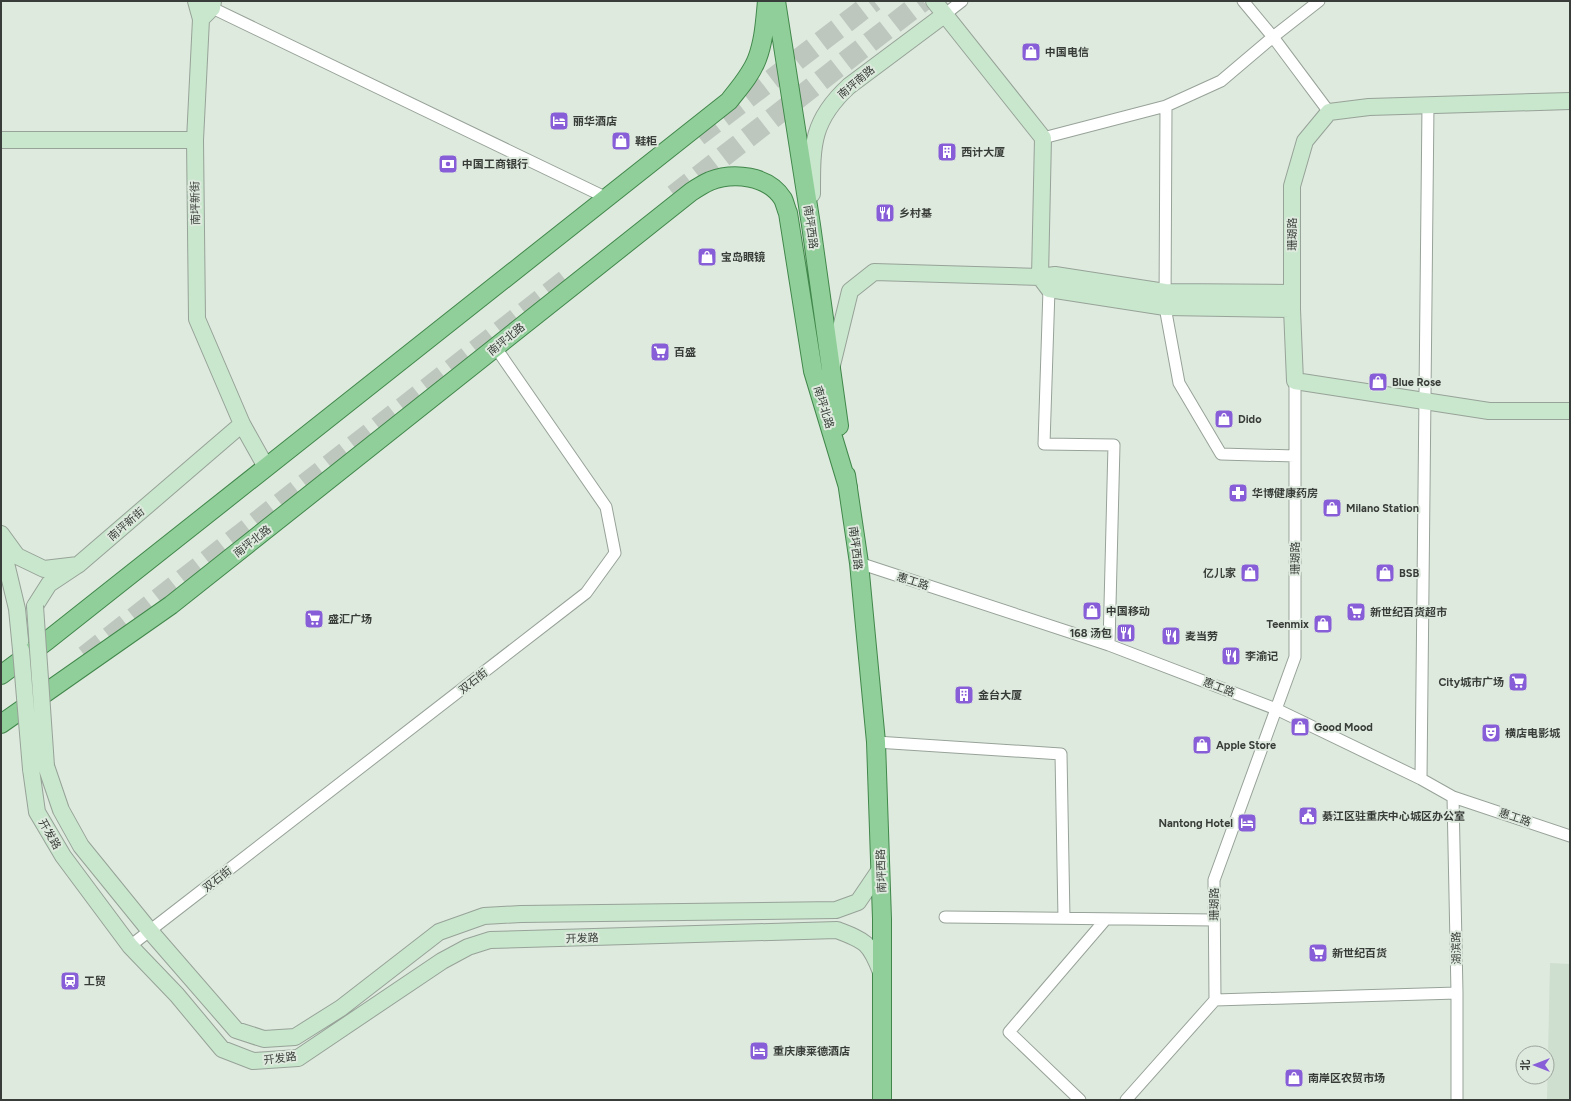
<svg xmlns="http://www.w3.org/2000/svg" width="1571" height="1101" font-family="Figtree,'Noto Sans SC',sans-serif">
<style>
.built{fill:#cedecf}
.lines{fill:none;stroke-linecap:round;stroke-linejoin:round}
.highway-tunnel{stroke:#bec7be;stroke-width:21;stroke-dasharray:21 10;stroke-linecap:butt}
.street-casing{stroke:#97a298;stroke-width:13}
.secondary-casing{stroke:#97a298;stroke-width:18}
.primary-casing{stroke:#41874b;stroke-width:20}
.street{stroke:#fff;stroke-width:11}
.secondary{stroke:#c8e7cc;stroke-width:16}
.primary{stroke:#90cf99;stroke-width:18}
.secondary-bridge-casing{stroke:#97a298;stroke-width:18;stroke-linecap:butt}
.secondary-bridge{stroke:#c8e7cc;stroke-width:16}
.labels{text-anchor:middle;stroke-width:4;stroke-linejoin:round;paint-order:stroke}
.poi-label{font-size:11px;font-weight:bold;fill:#393d39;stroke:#dfeadf;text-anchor:start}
.street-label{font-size:11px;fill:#393d39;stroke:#dfeadf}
</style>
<rect width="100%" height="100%" fill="#dfeadf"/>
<path class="built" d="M 1550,963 L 1570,964 L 1570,1100 L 1547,1100 Z"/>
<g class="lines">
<path class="highway-tunnel" d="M 698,136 L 874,1
M 674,195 L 923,1
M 85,656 L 572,275"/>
<defs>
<path id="street" d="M 1243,1 L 1273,37 L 1329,112
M 206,5 L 607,198
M 944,15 L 962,1
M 1166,106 L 1165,307 L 1179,383 L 1221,454 L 1295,456
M 1043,138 L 1166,106 L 1221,81 L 1273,37 L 1319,1
M 1051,284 L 1049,289 L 1044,444 L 1114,445 L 1109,645
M 1295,381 L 1295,657 L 1214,880 L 1215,1000 L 1457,993
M 859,563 L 1109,645 L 1276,709 L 1421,779 L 1453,797 L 1570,836
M 876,742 L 1061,754 L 1064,918
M 1421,779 L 1428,105
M 1453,797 L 1457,993 L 1457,1100
M 945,917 L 1214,920
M 130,946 L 586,593 L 615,553 L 606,507 L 496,348
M 1080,1100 L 1009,1032 L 1106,919
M 1126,1100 L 1215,1000"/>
<path id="secondary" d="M 934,1 L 1043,138 L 1040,277 L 1049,289 L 1165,307 L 1292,309
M 201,19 L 212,8 L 213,1
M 1570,101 L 1369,107 L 1329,112 L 1305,141 L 1292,186 L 1292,309 L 1295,381 L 1489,411 L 1570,411
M 1,140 L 195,140 L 197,319 L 242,424 L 266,467
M 195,140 L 201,19 L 196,1
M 812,194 C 812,146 811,121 849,86 L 944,15
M 832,365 L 850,291 L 874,272 L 1040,277 L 1055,275 L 1165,292 L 1292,293
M 1,534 L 17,556 L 44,569 L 78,565 L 242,424
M 1,542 L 17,609 L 21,650
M 35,606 L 49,584 L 76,566
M 46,766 L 61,810 L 81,846 L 150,931 L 236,1030 L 264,1039 L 295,1037 L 341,1008 L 439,932 L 484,916 L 521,914 L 836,910 L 858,902 L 881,868
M 31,769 L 37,812 L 63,856 L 130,946 L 177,995 L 222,1049 L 253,1061 L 298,1058 L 442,961 L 468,947 L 490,940 L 837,930 C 866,941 870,943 881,972"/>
<path id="primary" d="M 776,1 L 811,225 L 839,426
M 846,475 L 859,563 L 876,742 L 882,919 L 882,1100
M 1,675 L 48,640 L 729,101 C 739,88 751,75 757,59 C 764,41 765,21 767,1
M 1,724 L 171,605 L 691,192 C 697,188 703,184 710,181 C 733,172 768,175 783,199 C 785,203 786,209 788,213 L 813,371 L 848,487"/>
</defs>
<use href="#street" class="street-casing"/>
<use href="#secondary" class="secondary-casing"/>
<use href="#primary" class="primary-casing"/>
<use href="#street" class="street"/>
<use href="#secondary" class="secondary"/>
<use href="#primary" class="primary"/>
<defs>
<path id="secondary-bridge" d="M 35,606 L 46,766
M 21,650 L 31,769"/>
</defs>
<use href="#secondary-bridge" class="secondary-bridge-casing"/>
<use href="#secondary-bridge" class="secondary-bridge"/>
</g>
<defs>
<symbol id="shop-square" viewBox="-11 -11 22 22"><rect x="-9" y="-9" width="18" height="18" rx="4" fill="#885ed8" stroke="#dfeadf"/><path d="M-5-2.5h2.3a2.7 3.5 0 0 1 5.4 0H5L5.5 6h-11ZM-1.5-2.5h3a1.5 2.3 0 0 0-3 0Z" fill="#fff"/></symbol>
<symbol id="hotel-square" viewBox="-11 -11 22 22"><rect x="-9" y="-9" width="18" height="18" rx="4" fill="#885ed8" stroke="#dfeadf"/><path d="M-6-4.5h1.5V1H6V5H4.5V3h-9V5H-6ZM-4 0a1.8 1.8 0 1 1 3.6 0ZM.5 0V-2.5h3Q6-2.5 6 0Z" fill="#fff"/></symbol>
<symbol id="building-square" viewBox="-11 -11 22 22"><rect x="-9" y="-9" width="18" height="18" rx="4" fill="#885ed8" stroke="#dfeadf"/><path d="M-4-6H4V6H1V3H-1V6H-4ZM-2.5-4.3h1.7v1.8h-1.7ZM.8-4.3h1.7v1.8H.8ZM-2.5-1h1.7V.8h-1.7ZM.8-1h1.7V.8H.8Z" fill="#fff"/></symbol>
<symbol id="bank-square" viewBox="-11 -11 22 22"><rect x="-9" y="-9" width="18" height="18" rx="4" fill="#885ed8" stroke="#dfeadf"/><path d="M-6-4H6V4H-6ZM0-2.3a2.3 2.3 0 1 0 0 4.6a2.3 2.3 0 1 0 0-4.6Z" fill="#fff"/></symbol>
<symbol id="restaurant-square" viewBox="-11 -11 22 22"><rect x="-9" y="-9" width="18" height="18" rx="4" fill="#885ed8" stroke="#dfeadf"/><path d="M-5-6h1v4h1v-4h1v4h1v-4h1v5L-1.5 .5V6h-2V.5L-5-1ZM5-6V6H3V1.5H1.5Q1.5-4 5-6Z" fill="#fff"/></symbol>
<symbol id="supermarket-square" viewBox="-11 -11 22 22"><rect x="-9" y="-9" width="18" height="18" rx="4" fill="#885ed8" stroke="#dfeadf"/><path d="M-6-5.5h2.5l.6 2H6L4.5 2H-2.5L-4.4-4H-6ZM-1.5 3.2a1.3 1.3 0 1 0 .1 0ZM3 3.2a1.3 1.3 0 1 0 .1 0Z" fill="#fff"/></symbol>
<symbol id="pharmacy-square" viewBox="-11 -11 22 22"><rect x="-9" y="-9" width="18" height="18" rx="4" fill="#885ed8" stroke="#dfeadf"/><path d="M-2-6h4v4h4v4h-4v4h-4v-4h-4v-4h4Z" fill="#fff"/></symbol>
<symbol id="theatre-square" viewBox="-11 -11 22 22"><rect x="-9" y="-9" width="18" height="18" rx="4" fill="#885ed8" stroke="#dfeadf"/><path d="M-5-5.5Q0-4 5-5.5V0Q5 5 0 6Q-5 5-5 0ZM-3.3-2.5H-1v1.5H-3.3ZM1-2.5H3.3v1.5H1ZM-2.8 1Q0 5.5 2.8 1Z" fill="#fff"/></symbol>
<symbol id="civic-square" viewBox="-11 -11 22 22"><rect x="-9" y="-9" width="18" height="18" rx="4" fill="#885ed8" stroke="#dfeadf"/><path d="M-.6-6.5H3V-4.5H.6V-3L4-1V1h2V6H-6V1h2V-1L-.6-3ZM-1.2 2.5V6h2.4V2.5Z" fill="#fff"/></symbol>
<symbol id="station-square" viewBox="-11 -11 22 22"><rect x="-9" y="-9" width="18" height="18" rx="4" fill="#885ed8" stroke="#dfeadf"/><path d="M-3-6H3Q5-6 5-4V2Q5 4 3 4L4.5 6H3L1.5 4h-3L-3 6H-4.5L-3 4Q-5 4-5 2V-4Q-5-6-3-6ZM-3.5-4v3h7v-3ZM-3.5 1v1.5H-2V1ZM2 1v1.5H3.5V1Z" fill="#fff"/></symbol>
</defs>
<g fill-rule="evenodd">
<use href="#shop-square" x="1020" y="41" width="22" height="22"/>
<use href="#hotel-square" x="548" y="110" width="22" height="22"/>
<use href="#shop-square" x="610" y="130" width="22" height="22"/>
<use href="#building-square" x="936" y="141" width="22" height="22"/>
<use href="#bank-square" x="437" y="153" width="22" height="22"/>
<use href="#restaurant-square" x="874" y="202" width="22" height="22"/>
<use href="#shop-square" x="696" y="246" width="22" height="22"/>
<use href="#supermarket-square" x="649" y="341" width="22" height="22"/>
<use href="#shop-square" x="1367" y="371" width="22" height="22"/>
<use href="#shop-square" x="1213" y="408" width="22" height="22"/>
<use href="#pharmacy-square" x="1227" y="482" width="22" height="22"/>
<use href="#shop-square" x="1321" y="497" width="22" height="22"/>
<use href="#shop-square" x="1239" y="562" width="22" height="22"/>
<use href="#shop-square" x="1374" y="562" width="22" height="22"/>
<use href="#shop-square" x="1081" y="600" width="22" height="22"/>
<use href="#supermarket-square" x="1345" y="601" width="22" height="22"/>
<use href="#supermarket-square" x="303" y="608" width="22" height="22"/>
<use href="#shop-square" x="1312" y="613" width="22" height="22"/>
<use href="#restaurant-square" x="1115" y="622" width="22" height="22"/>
<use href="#restaurant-square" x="1160" y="625" width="22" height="22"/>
<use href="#restaurant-square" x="1220" y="645" width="22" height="22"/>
<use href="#supermarket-square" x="1507" y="671" width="22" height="22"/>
<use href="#building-square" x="953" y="684" width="22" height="22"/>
<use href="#shop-square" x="1289" y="716" width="22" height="22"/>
<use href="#theatre-square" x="1480" y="722" width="22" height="22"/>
<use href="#shop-square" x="1191" y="734" width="22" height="22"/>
<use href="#civic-square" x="1297" y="805" width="22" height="22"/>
<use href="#hotel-square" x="1236" y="812" width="22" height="22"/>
<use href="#supermarket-square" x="1307" y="942" width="22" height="22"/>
<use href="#station-square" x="59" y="970" width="22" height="22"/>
<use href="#hotel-square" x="748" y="1040" width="22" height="22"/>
<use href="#shop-square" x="1283" y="1067" width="22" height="22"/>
</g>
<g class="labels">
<g class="poi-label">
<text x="1045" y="56">中国电信</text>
<text x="573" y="125">丽华酒店</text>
<text x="635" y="145">鞋柜</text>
<text x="961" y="156">西计大厦</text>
<text x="462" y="168">中国工商银行</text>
<text x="899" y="217">乡村基</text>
<text x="721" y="261">宝岛眼镜</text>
<text x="674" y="356">百盛</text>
<text x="1392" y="386">Blue Rose</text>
<text x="1238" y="423">Dido</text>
<text x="1252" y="497">华博健康药房</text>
<text x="1346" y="512">Milano Station</text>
<text x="1236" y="577" text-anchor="end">亿儿家</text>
<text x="1399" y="577">BSB</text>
<text x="1106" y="615">中国移动</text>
<text x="1370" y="616">新世纪百货超市</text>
<text x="328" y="623">盛汇广场</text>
<text x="1309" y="628" text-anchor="end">Teenmix</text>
<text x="1112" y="637" text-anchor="end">168 汤包</text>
<text x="1185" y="640">麦当劳</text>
<text x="1245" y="660">李渝记</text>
<text x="1504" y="686" text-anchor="end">City城市广场</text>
<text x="978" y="699">金台大厦</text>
<text x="1314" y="731">Good Mood</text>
<text x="1505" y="737">横店电影城</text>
<text x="1216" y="749">Apple Store</text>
<text x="1322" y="820">綦江区驻重庆中心城区办公室</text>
<text x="1233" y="827" text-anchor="end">Nantong Hotel</text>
<text x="1332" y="957">新世纪百货</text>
<text x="84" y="985">工贸</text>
<text x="773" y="1055">重庆康莱德酒店</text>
<text x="1308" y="1082">南岸区农贸市场</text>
</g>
<g class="street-label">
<text transform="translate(856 82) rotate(-40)" y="4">南坪南路</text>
<text transform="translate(195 203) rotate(-91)" y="4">南坪新街</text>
<text transform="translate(811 227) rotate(82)" y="4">南坪西路</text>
<text transform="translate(1292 234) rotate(-90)" y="4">珊瑚路</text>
<text transform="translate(506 339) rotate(-39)" y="4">南坪北路</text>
<text transform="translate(824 407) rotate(73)" y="4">南坪北路</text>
<text transform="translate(126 524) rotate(-41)" y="4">南坪新街</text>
<text transform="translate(252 541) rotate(-38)" y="4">南坪北路</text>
<text transform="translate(856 548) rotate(83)" y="4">南坪西路</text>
<text transform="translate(1295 558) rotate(-90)" y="4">珊瑚路</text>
<text transform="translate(913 581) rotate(18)" y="4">惠工路</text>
<text transform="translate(473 681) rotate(-38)" y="4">双石街</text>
<text transform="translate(1219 687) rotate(21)" y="4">惠工路</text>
<text transform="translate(1515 817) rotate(19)" y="4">惠工路</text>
<text transform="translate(50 834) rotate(60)" y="4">开发路</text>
<text transform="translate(881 871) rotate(-92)" y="4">南坪西路</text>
<text transform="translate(217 879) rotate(-38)" y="4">双石街</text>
<text transform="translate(1214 904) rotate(-90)" y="4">珊瑚路</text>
<text transform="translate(582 938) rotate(-2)" y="4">开发路</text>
<text transform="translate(1456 948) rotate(-91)" y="4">湖滨路</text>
<text transform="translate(280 1058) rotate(-7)" y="4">开发路</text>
</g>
</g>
<rect width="1571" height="1101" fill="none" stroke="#393d39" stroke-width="4"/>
<g transform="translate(1535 1065) rotate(270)"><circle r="19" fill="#dfeadf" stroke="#9da59d"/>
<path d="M0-3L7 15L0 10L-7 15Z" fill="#885ed8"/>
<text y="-6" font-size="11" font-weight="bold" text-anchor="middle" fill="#393d39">北</text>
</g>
</svg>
